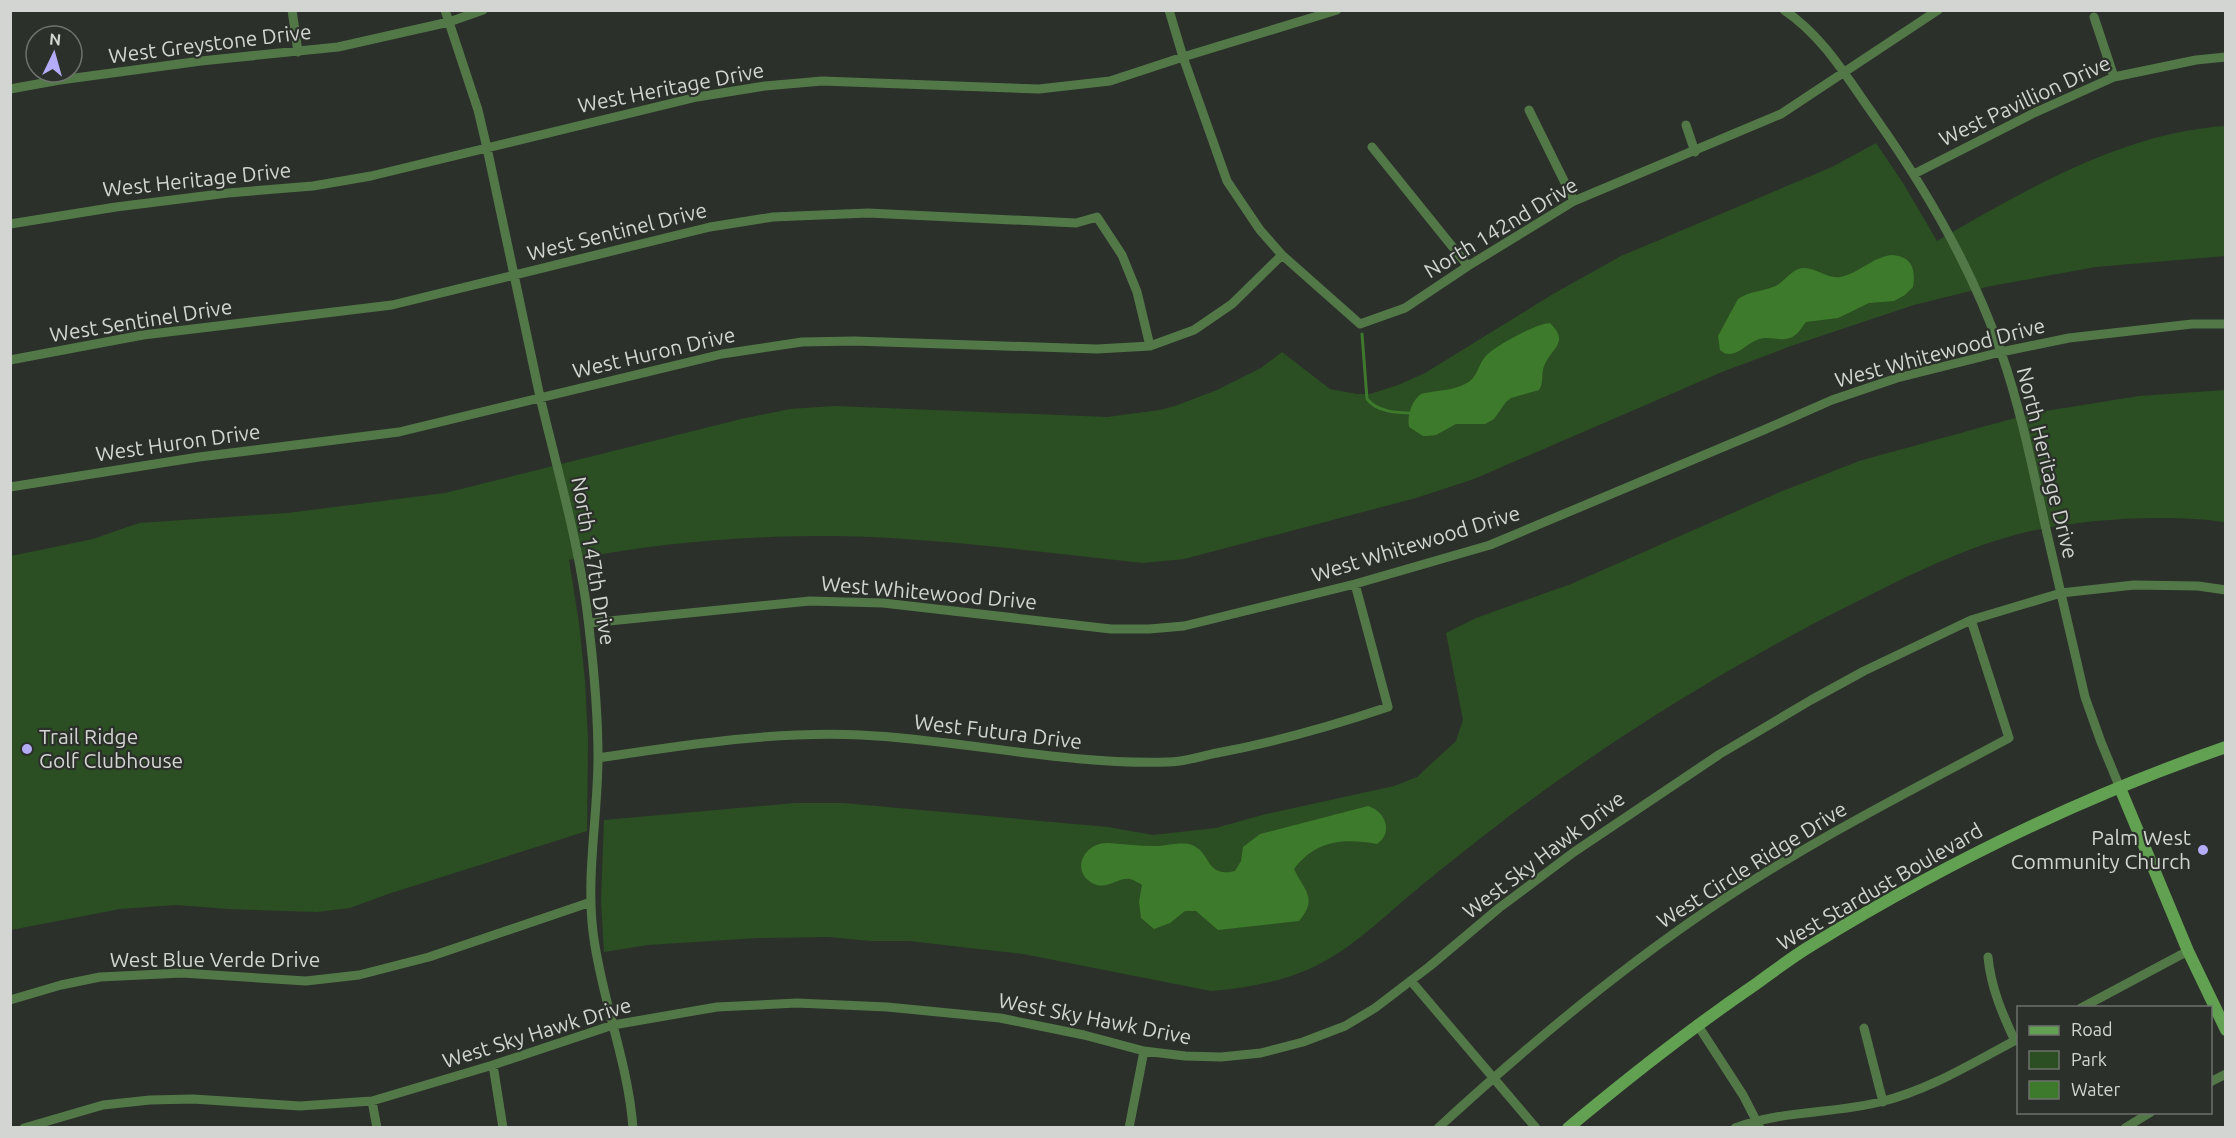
<svg xmlns="http://www.w3.org/2000/svg" width="2236" height="1138" font-family="Ubuntu,sans-serif">
<style>
.green{fill:#2b4f22}
.water{fill:#3d7a2b}
.lines{fill:none;stroke-linecap:round;stroke-linejoin:round}
.stream{stroke:#3d7a2b;stroke-width:3}
.street{stroke:#527847;stroke-width:9}
.secondary{stroke:#63a152;stroke-width:12}
.poi-dot{fill:#b5acf8;stroke:#2b302a;stroke-width:2}
.labels{text-anchor:middle;stroke-width:4.5;stroke-linejoin:round;paint-order:stroke}
.street-label{font-size:21px;fill:#d2d5d1;stroke:#2b302a}
.poi-label{font-size:21px;fill:#d2d5d1;stroke:#2b302a;text-anchor:start}
</style>
<rect width="100%" height="100%" fill="#2b302a"/>
<path class="green" d="M 2225,126 L 2225,256 L 2096,267 L 1991,286 L 1914,305 L 1791,346 L 1722,372 L 1474,479 L 1416,498 L 1184,559 L 1143,563 C 1059,554 974,543 890,538 C 786,532 671,540 569,560 L 579,623 L 585,681 L 588,740 L 587,831 L 388,894 L 350,908 L 317,912 L 228,909 L 176,905 L 120,909 L 11,930 L 11,556 L 93,539 L 139,523 L 287,513 L 445,493 L 741,419 L 790,409 L 835,406 L 1107,417 L 1160,410 L 1175,406 L 1217,390 L 1261,368 L 1282,352 L 1330,389 L 1357,394 L 1370,394 L 1398,385 L 1425,373 L 1553,294 L 1621,256 L 1832,167 L 1876,143 L 1903,183 L 1937,241 C 2026,190 2121,133 2225,126 Z
M 2225,390 L 2225,522 C 2168,514 2088,518 2031,531 C 1974,544 1922,569 1870,595 C 1744,657 1621,732 1508,817 C 1479,839 1450,862 1422,885 C 1385,915 1351,951 1307,970 C 1276,983 1244,988 1211,991 L 1023,954 L 909,941 L 871,941 L 828,937 L 758,938 L 648,945 L 604,952 L 601,901 L 604,820 L 795,803 L 843,803 L 1108,827 L 1153,835 L 1216,828 L 1262,815 L 1394,786 L 1417,777 L 1456,741 L 1463,720 L 1446,633 L 1476,618 L 1571,584 L 1780,492 L 1859,461 L 2033,413 L 2139,396 Z"/>
<path class="water" d="M 1891,255 C 1912,256 1916,269 1913,287 L 1905,295 L 1894,301 L 1869,303 L 1838,318 L 1806,322 C 1802,327 1797,336 1790,338 C 1779,342 1768,335 1757,340 C 1745,344 1733,362 1720,350 L 1718,336 L 1738,299 C 1749,291 1761,292 1773,287 C 1785,283 1791,268 1804,268 C 1817,268 1827,279 1840,277 C 1858,274 1871,258 1891,255 Z
M 1550,323 C 1570,343 1552,347 1544,366 C 1541,374 1544,383 1539,390 L 1511,398 L 1506,402 L 1494,419 L 1485,424 L 1456,424 L 1436,435 L 1427,436 L 1423,436 L 1409,427 C 1407,414 1412,401 1421,394 C 1436,390 1454,391 1467,383 C 1477,378 1478,365 1485,357 C 1493,347 1537,323 1550,323 Z
M 1368,806 C 1385,811 1394,832 1377,844 C 1344,838 1316,840 1294,869 C 1305,892 1318,898 1299,921 L 1218,930 L 1196,911 L 1185,911 L 1170,923 L 1154,929 L 1141,918 L 1139,902 L 1142,885 C 1139,883 1134,880 1130,879 C 1118,877 1107,890 1094,884 C 1069,872 1084,841 1109,843 C 1124,844 1140,846 1155,846 C 1166,846 1182,841 1192,845 C 1212,853 1205,878 1235,871 L 1241,861 L 1243,847 L 1260,834 Z"/>
<g class="lines">
<path class="stream" d="M 1362,334 L 1367,399 C 1377,412 1397,413 1413,413"/>
<path class="street" d="M 292,10 L 298,52
M 445,10 L 478,110 L 487,148 C 505,231 522,314 540,397 C 558,473 581,550 589,627 C 594,670 598,714 598,757 C 598,815 586,874 593,932 C 601,998 628,1061 633,1128
M 1169,10 L 1183,57 L 1227,181 L 1260,230 L 1282,255 L 1360,324 L 1405,308 L 1468,266 L 1574,201 L 1781,114 L 1938,10
M 1784,10 C 1824,37 1847,78 1875,117 C 1926,189 1972,268 2001,352 C 2021,410 2033,470 2046,529 C 2059,585 2072,641 2085,697 L 2101,742 L 2120,788
M 2094,17 L 2114,77
M 10,89 L 60,80 L 201,61 L 338,47 L 449,22 L 483,10
M 1529,110 L 1574,201
M 1686,125 L 1695,152
M 1372,147 L 1468,266
M 1914,174 L 2032,114 L 2114,77 L 2196,60 L 2226,57
M 10,224 L 116,207 L 228,193 L 313,186 L 371,176 L 697,97 L 765,86 L 822,81 L 1039,89 L 1110,81 L 1183,57 L 1337,10
M 10,360 L 143,335 L 392,305 L 710,227 L 773,217 L 868,213 L 1076,223 L 1097,217 L 1122,255 L 1137,292 L 1150,346
M 10,487 L 199,457 L 399,432 L 722,354 L 802,342 L 854,341 L 1097,349 L 1150,346 L 1194,330 L 1232,304 L 1282,255
M 589,623 L 810,601 L 883,603 L 1111,629 L 1149,629 L 1184,626 L 1355,584 L 1490,545 L 1766,429 L 1832,400 L 1897,378 L 2001,352 L 2069,338 L 2192,324 L 2226,324
M 598,758 C 685,745 773,731 861,735 C 963,740 1065,765 1168,762 C 1184,762 1201,756 1217,753 C 1275,742 1332,726 1388,707 L 1355,584
M 1988,957 C 1991,988 2002,1013 2015,1041
M 1411,981 L 1536,1128
M 10,1000 L 61,985 L 100,977 L 182,973 L 306,981 L 359,975 L 429,957 L 591,902
M 2081,1008 L 2188,951
M 1697,1024 L 1743,1095 L 1760,1128
M 1864,1028 L 1883,1102
M 493,1065 L 503,1128
M 2210,1082 L 2226,1074
M 372,1101 L 377,1128
M 24,1128 L 103,1105 L 150,1100 L 193,1099 L 300,1106 L 372,1101 L 493,1065 L 613,1025 L 717,1007 L 797,1003 L 887,1007 L 1000,1018 L 1084,1035 L 1144,1051 L 1185,1056 L 1221,1057 L 1261,1053 L 1303,1042 L 1345,1026 L 1375,1008 L 1430,966 L 1499,908 L 1574,852 L 1720,754 L 1811,700 L 1864,671 L 1971,620 L 2061,593 L 2134,585 L 2198,586 L 2226,590
M 1129,1128 L 1144,1051
M 1438,1128 C 1524,1049 1613,974 1709,909 C 1805,844 1908,792 2009,738 L 1971,620
M 1735,1128 C 1782,1110 1832,1114 1880,1102 C 1930,1090 1974,1062 2018,1039
M 2125,1128 L 2151,1112"/>
<path class="secondary" d="M 2120,788 L 2188,951 L 2226,1030
M 1568,1128 C 1629,1077 1690,1029 1756,984 C 1774,971 1792,957 1812,945 C 1942,865 2081,797 2226,747"/>
</g>
<g class="poi-dot">
<circle cx="27" cy="749" r="6"/>
<circle cx="2203" cy="850" r="6"/>
</g>
<g class="labels">
<g class="street-label">
<text transform="translate(210 44) rotate(-7)" y="7">West Greystone Drive</text>
<text transform="translate(671 88) rotate(-11)" y="7">West Heritage Drive</text>
<text transform="translate(2025 101) rotate(-25)" y="7">West Pavillion Drive</text>
<text transform="translate(197 180) rotate(-6)" y="7">West Heritage Drive</text>
<text transform="translate(1501 228) rotate(-31)" y="7">North 142nd Drive</text>
<text transform="translate(617 232) rotate(-14)" y="7">West Sentinel Drive</text>
<text transform="translate(141 321) rotate(-9)" y="7">West Sentinel Drive</text>
<text transform="translate(654 353) rotate(-13)" y="7">West Huron Drive</text>
<text transform="translate(1940 353) rotate(-15)" y="7">West Whitewood Drive</text>
<text transform="translate(178 443) rotate(-8)" y="7">West Huron Drive</text>
<text transform="translate(2047 463) rotate(76)" y="7">North Heritage Drive</text>
<text transform="translate(1416 544) rotate(-17)" y="7">West Whitewood Drive</text>
<text transform="translate(593 561) rotate(80)" y="7">North 147th Drive</text>
<text transform="translate(929 593) rotate(5)" y="7">West Whitewood Drive</text>
<text transform="translate(998 732) rotate(7)" y="7">West Futura Drive</text>
<text transform="translate(1544 855) rotate(-37)" y="7">West Sky Hawk Drive</text>
<text transform="translate(1752 865) rotate(-32)" y="7">West Circle Ridge Drive</text>
<text transform="translate(1880 887) rotate(-30)" y="7">West Stardust Boulevard</text>
<text x="215" y="967">West Blue Verde Drive</text>
<text transform="translate(1095 1019) rotate(11)" y="7">West Sky Hawk Drive</text>
<text transform="translate(537 1033) rotate(-17)" y="7">West Sky Hawk Drive</text>
</g>
<g class="poi-label">
<text x="39" y="744">Trail Ridge<tspan x="39" dy="24">Golf Clubhouse</tspan></text>
<text x="2191" y="845" text-anchor="end">Palm West<tspan x="2191" dy="24">Community Church</tspan></text>
</g>
</g>
<rect width="2236" height="1138" fill="none" stroke="#d2d5d1" stroke-width="24"/>
<rect x="2017" y="1006" width="195" height="108" fill="#2b302a" stroke="#6e726d" stroke-width="1.5"/>
<rect x="2029" y="1026" width="30" height="9" fill="#63a152" stroke="#6e726d" stroke-width="1.5"/>
<text x="2071" y="1036" font-size="18" fill="#d2d5d1">Road</text>
<rect x="2029" y="1051" width="30" height="18" fill="#2b4f22" stroke="#6e726d" stroke-width="1.5"/>
<text x="2071" y="1066" font-size="18" fill="#d2d5d1">Park</text>
<rect x="2029" y="1081" width="30" height="18" fill="#3d7a2b" stroke="#6e726d" stroke-width="1.5"/>
<text x="2071" y="1096" font-size="18" fill="#d2d5d1">Water</text>
<g transform="translate(54 54) rotate(5)"><circle r="28" fill="#2b302a" stroke="#6e726d" stroke-width="1.5"/>
<path d="M0-4.5L10 22L0 15L-10 22Z" fill="#b5acf8"/>
<text y="-9" font-size="16" font-weight="bold" text-anchor="middle" fill="#d2d5d1">N</text>
</g>
</svg>
